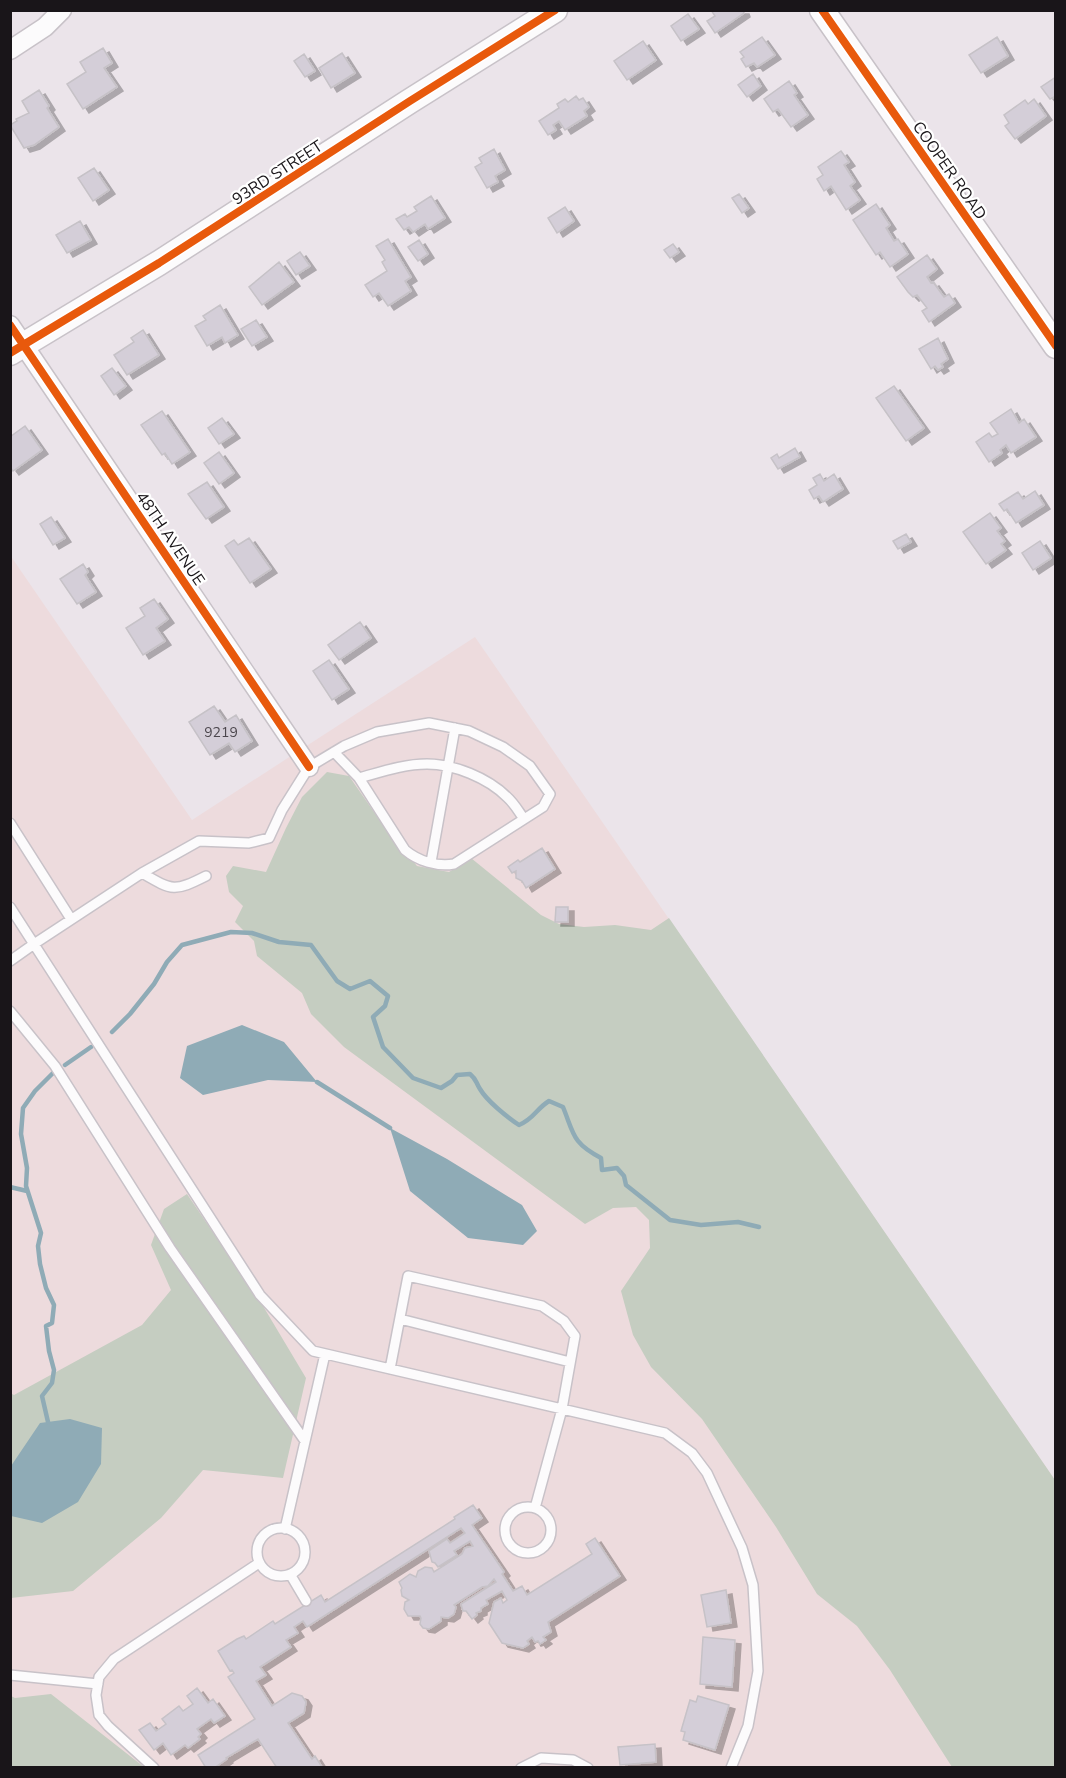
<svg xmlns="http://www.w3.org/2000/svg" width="1066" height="1778" font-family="'Nunito Sans',sans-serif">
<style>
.education{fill:#eddbdd}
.green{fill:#c5cdc1}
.water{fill:#8fabb6}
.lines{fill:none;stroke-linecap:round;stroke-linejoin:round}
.stream{stroke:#8fabb6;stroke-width:4.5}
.building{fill:#d4ced8;stroke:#c6c2c7;stroke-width:1.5;filter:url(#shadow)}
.lane-casing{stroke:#c8c2c8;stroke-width:12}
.street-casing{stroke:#c8c2c8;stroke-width:21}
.secondary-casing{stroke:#c8c2c8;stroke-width:27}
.lane{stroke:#fcfbfc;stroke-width:9}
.street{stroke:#fcfbfc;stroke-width:18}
.secondary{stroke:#fcfbfc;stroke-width:24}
.cycleway-casing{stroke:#fff;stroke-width:11}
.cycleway{stroke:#e8590c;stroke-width:8}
.labels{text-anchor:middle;stroke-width:4.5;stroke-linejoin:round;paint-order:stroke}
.number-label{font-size:14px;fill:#4b464c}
.street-label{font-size:16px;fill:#191519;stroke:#fff}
</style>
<defs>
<filter id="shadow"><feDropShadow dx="6" dy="4" stdDeviation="0" flood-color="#0004"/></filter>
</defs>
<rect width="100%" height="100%" fill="#ebe4ea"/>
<path class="education" d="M 10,555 L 192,820 L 475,637 L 1055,1480 L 1055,1767 L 11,1767 Z"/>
<path class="green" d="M 327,772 L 349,776 L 383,825 L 417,866 L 449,872 L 471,858 L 541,915 L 559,924 L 584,927 L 615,925 L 651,930 L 669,918 L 1055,1480 L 1055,1767 L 952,1767 L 890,1670 L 857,1626 L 817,1594 L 776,1527 L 702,1419 L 651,1367 L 633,1335 L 621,1291 L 650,1248 L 649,1220 L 636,1207 L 613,1208 L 585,1224 L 344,1047 L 311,1014 L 302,993 L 257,956 L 254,941 L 235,922 L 243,906 L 229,892 L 226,876 L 233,866 L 266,872 L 286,828 L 302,797 Z
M 187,1194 L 263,1306 L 306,1378 L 283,1478 L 203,1470 L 161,1518 L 73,1591 L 11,1598 L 10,1393 L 14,1395 L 142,1325 L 171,1290 L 151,1245 L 164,1209 Z
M 51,1694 L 144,1767 L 11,1767 L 11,1696 L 15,1698 Z"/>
<path class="water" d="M 242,1025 L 284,1042 L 317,1082 L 268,1080 L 203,1095 L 180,1078 L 187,1046 Z
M 390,1128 L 447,1159 L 522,1205 L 537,1231 L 523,1245 L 468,1238 L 410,1191 Z
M 70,1419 L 102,1428 L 101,1464 L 78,1502 L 42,1523 L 11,1516 L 11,1466 L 40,1423 Z"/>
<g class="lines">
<path class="stream" d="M 112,1032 L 130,1014 L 154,984 L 167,962 L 182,945 L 231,932 L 252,933 L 279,942 L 311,945 L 337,981 L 350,989 L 370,981 L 388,996 L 385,1006 L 373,1017 L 383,1047 L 413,1078 L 441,1088 L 452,1081 L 457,1075 L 470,1074 C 477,1080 475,1081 480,1089 C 487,1101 507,1117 519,1125 C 534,1119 536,1109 549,1101 L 563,1107 C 574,1134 572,1143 601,1158 L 602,1170 L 617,1168 L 624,1176 L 626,1185 L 670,1220 L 701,1225 L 738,1222 L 759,1227
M 65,1065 L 91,1047
M 317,1082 L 390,1128
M 10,1187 L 27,1191
M 48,1422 L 42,1396 L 52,1383 L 54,1370 L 49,1351 L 46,1326 L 52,1323 L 54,1305 L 46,1288 L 40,1264 L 38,1246 L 41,1233 L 26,1186 L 27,1168 L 21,1134 L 23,1108 L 35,1091 L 53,1073"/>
</g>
<path class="building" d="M 711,10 L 743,10 L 744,13 L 715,33 L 707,21 L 715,16 Z
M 688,14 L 699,29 L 681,41 L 671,26 Z
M 762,37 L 775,55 L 757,67 L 754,63 L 746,67 L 741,59 L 744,57 L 740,52 Z
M 997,37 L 1008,56 L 981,73 L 969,55 Z
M 643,41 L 656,60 L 627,80 L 614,61 Z
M 103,48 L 112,63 L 104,68 L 117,87 L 83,109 L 67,84 L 86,72 L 80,62 Z
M 342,53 L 355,73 L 331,88 L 319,68 Z
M 304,54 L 315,71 L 305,77 L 294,61 Z
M 753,74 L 761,86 L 747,97 L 738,85 Z
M 1056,77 L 1056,96 L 1050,99 L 1041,87 Z
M 789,81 L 797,93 L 794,95 L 808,115 L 791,127 L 778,109 L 773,112 L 764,99 Z
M 39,90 L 49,106 L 47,108 L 59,127 L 34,145 L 24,148 L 10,125 L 17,121 L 16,119 L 29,113 L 22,101 Z
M 576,96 L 579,100 L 583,98 L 589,107 L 584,111 L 587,116 L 565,130 L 559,121 L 553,125 L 556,130 L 548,135 L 539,121 L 559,108 L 557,104 L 565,99 L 568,102 Z
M 1034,99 L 1046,116 L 1015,139 L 1005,126 L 1009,123 L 1004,115 L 1025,100 L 1028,104 Z
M 494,149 L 505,170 L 495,176 L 498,182 L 487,188 L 475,167 L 482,163 L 479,158 Z
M 841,151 L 849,162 L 844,165 L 855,182 L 850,186 L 860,200 L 846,210 L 831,186 L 824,191 L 817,179 L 823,175 L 818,167 Z
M 94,168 L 109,190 L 93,201 L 78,178 Z
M 739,194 L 749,208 L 742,213 L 732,198 Z
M 431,196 L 445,218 L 428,229 L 425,224 L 413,232 L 409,227 L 404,230 L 396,219 L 405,214 L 407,217 L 417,211 L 414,207 Z
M 876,204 L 890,225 L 886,228 L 894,241 L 898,239 L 908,254 L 890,267 L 880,252 L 876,255 L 853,220 Z
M 565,207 L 574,221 L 557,233 L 548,218 Z
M 80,221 L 91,240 L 67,253 L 56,235 Z
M 388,239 L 411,277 L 405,281 L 411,291 L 388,306 L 379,293 L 373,297 L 365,285 L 387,271 L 382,262 L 385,260 L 376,246 Z
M 419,240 L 428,254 L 418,261 L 408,247 Z
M 673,244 L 679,252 L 670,258 L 664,250 Z
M 300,252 L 310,266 L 296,275 L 287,261 Z
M 927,255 L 937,269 L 927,277 L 931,283 L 933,282 L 944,297 L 949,294 L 955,303 L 929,322 L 922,311 L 927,308 L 917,295 L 913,297 L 908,292 L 897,277 Z
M 279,262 L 294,282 L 262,305 L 249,287 Z
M 220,305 L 238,335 L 225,343 L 222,337 L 207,346 L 195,326 L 206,320 L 203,316 Z
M 256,320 L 267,337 L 252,346 L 241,329 Z
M 143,330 L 159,355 L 127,375 L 114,355 L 134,342 L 131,338 Z
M 938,338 L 948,359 L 941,364 L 943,367 L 938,370 L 935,366 L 931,369 L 919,349 Z
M 112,368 L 126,386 L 114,395 L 101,376 Z
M 894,386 L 924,428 L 906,441 L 876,398 Z
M 1011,409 L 1019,423 L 1024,419 L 1036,437 L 1011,453 L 1006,445 L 1000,450 L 1002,453 L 989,462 L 976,442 L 989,433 L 992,437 L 998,434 L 990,423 Z
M 162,411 L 190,452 L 172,464 L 165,453 L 162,455 L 141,425 Z
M 222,418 L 234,434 L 219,444 L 208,428 Z
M 25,426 L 42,450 L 13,471 L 10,467 L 10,437 Z
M 795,448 L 800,457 L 778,469 L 771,458 L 777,454 L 779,458 Z
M 219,452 L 234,473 L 219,484 L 204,463 Z
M 820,474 L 824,481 L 834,474 L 843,489 L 823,502 L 819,496 L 814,499 L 809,490 L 817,485 L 813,478 Z
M 207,482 L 224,507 L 206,519 L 188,494 Z
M 1035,491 L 1044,505 L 1016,523 L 1007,509 L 1004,511 L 999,504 L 1018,492 L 1023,499 Z
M 990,513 L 1001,528 L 997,531 L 1005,541 L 1001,544 L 1006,550 L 986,564 L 963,532 Z
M 51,517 L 65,538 L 53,545 L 40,524 Z
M 906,534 L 911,542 L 898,549 L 893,541 Z
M 249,538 L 271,569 L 250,583 L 225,546 L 234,540 L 238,545 Z
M 1040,541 L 1051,558 L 1033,570 L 1022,553 Z
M 83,564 L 88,572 L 85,575 L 96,592 L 77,604 L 60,579 Z
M 154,599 L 168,619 L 156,628 L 165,641 L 143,655 L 126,628 L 145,616 L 140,608 Z
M 360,622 L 371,638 L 339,660 L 328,645 Z
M 329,660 L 349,689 L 332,700 L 313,671 Z
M 214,706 L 225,722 L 236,715 L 252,741 L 235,752 L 229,743 L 210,755 L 189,722 Z
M 542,848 L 555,869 L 526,888 L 522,881 L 516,878 L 516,871 L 512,873 L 508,867 L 518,860 L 520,862 Z
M 556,907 L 568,907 L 568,922 L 555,922 Z
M 473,1505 L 482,1518 L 472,1525 L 504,1572 L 502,1574 L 513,1591 L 522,1586 L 527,1595 L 592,1554 L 586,1544 L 595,1538 L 620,1576 L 548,1622 L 551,1632 L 543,1637 L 546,1640 L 540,1644 L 538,1641 L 535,1642 L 532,1637 L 527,1641 L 529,1644 L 523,1648 L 502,1643 L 489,1623 L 494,1602 L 501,1598 L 503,1603 L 507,1600 L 502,1591 L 486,1600 L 488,1604 L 481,1608 L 481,1611 L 476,1613 L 477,1615 L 472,1619 L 466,1611 L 463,1611 L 461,1604 L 496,1582 L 494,1579 L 488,1586 L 482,1587 L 454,1605 L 456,1607 L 454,1614 L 448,1618 L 441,1617 L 441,1621 L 429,1629 L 423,1628 L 420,1624 L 421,1618 L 420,1616 L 408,1616 L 404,1609 L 405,1602 L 409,1600 L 402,1596 L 401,1590 L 402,1588 L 399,1582 L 410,1574 L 416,1577 L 418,1571 L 425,1567 L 432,1568 L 434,1572 L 462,1554 L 465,1548 L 473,1546 L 470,1541 L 454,1551 L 457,1555 L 438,1567 L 435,1563 L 432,1562 L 429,1551 L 447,1539 L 450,1543 L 465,1533 L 461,1528 L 307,1627 L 303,1621 L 294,1627 L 298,1633 L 286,1640 L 291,1647 L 260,1667 L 266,1675 L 256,1681 L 272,1706 L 292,1693 L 302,1696 L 306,1702 L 304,1713 L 288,1723 L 312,1759 L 315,1756 L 322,1767 L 277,1768 L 258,1739 L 226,1758 L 227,1759 L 214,1768 L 206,1768 L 198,1755 L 255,1719 L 228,1677 L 234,1673 L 232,1670 L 230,1671 L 218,1651 L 237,1639 L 244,1636 L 246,1639 L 273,1621 L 275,1624 L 321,1595 L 325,1602 L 455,1519 L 454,1517 Z
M 726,1590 L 731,1623 L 707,1627 L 701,1595 Z
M 703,1637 L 735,1640 L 732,1687 L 700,1684 Z
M 197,1688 L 208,1703 L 213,1699 L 225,1716 L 214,1723 L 211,1719 L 197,1729 L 201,1734 L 198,1737 L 200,1739 L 188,1748 L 185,1745 L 171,1755 L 163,1743 L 154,1750 L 139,1730 L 150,1723 L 156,1731 L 166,1724 L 162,1719 L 179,1706 L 183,1711 L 193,1704 L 187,1696 Z
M 698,1696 L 729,1705 L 715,1750 L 683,1740 L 685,1732 L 681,1731 L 690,1700 L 696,1702 Z
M 655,1744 L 656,1762 L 620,1765 L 618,1747 Z"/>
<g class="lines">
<defs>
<path id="lane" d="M 359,778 C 381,772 404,764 427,764 C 454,764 488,778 507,797 C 514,803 519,812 524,819
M 10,823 L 71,919
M 431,862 L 455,728
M 142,873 C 173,891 174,892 206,876
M 10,907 L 260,1295 L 313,1351 L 665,1433 L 692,1453 L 707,1473 L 742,1548 L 753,1585 L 758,1671 L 748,1726 L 731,1768
M 10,961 L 34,944 L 142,873 L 199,841 L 249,843 L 269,838 L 282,810 L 309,767 L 344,746 L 377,732 L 429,723 L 469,731 L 503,747 L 530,766 L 550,794 L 543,807 L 454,864 C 437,867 418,861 405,850 L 359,778 L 334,752
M 10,1011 L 55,1066 L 170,1248 L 305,1441
M 400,1319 L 570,1362
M 390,1369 L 408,1276 L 542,1306 L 564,1321 L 575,1336 L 562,1409 L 535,1508
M505 1530a23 23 0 1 1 46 0a23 23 0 1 1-46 0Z
M257 1552a24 24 0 1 1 48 0a24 24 0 1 1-48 0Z
M 285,1529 L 325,1354
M 290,1574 L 306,1601
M 10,1675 L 98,1684
M 154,1768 L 108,1726 L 99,1715 L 96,1695 L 99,1677 L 114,1659 L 259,1563
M 521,1768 L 541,1758 L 573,1760 L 588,1768"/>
<path id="street" d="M 10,50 L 45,27 L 62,10
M 10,325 L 309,767"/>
<path id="secondary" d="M 822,10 L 1056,346
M 10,353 L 159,263 L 410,101 L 555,10"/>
</defs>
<use href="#lane" class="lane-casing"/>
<use href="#street" class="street-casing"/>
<use href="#secondary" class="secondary-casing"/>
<use href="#lane" class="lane"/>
<use href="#street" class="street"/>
<use href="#secondary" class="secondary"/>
<defs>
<path id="cycleway" d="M 822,10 L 1056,346
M 10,325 L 309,767
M 10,353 L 159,263 L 410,101 L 555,10"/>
</defs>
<use href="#cycleway" class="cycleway-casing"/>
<use href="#cycleway" class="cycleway"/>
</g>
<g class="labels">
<g class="number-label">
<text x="221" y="737">9219</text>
</g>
<g class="street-label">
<text transform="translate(950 170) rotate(55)" y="6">COOPER ROAD</text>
<text transform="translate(277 172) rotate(-33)" y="6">93RD STREET</text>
<text transform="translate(171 538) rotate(56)" y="6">48TH AVENUE</text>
</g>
</g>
<rect width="1066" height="1778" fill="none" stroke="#191519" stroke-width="24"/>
</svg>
